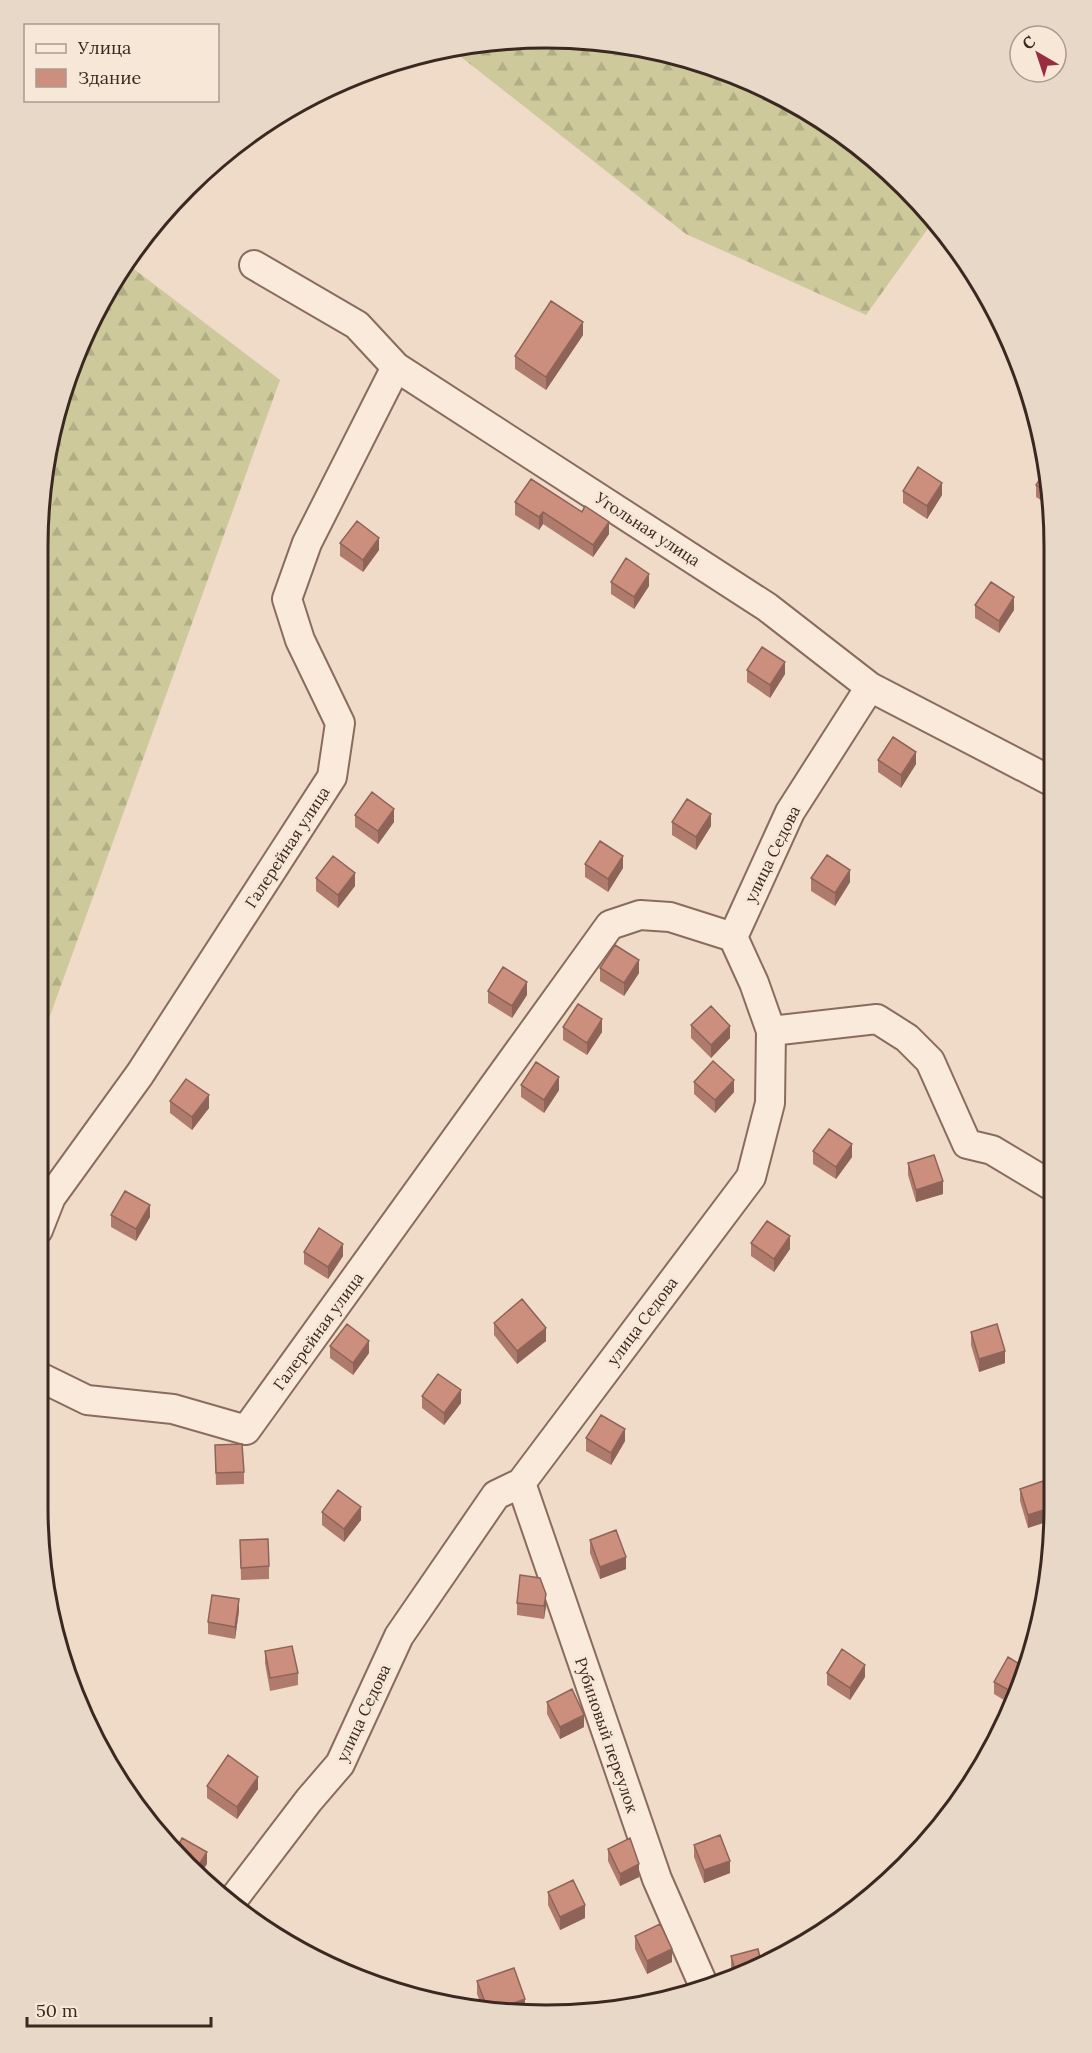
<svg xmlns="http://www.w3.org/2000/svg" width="1092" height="2053" font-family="Lora,serif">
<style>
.forest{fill:url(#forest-firs)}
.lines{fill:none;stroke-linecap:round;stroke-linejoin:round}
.minor-casing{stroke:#8a6c5c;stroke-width:32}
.minor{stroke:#f9eadb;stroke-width:28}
.wall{fill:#af7b6c}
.shaded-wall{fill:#8f6458}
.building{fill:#cc8f7d;stroke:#8f6458;stroke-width:1.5}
.labels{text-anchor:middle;stroke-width:6;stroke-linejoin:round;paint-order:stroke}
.street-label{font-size:16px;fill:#3b2820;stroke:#f6e7d7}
.rim{fill:none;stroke:#3b2820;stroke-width:3}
</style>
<defs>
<pattern id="forest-firs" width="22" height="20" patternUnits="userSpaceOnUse" patternTransform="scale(1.5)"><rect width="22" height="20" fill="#cdc99b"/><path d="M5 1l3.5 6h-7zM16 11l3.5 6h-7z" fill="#b1ad85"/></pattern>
</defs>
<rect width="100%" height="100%" fill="#efdbc7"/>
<path class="forest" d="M 580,39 L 678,55 L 771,90 L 881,163 L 934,220 L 866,315 L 686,234 L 451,49 L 480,42 Z
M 126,263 L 280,380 L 38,1049 L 39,513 L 55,415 L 90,321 Z"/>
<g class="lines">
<defs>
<path id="minor" d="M 254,265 L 357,325 L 396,367 L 767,607 L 870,687 L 1051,781
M 771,1031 L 877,1019 L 907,1038 L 930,1061 L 967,1144 L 992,1150 L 1052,1186
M 38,1230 L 51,1197 L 140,1074 L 332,777 L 340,723 L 300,640 L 287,599 L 307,543 L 396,367
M 38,1376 L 87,1400 L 173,1409 L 246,1430 L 610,925 L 640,915 L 670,917 L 733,937
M 521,1483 L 657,1879 L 703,1984
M 232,1901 L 309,1800 L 340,1764 L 399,1636 L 496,1495 L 521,1483 L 751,1177 L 770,1103 L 771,1031 L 754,983 L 733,937 L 790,812 L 870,687"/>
</defs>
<use href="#minor" class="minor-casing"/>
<use href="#minor" class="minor"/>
</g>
<path class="wall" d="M 583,335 L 546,390 L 515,369 L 515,356 Z
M 1050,479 L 1050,506 L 1036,497 L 1036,485 Z
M 903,491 L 942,495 L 927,519 L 903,503 Z
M 515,502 L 609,534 L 593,557 L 543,524 L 539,530 L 515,515 Z
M 340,543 L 379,550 L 363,572 L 340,556 Z
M 611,582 L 649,586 L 634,609 L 611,594 Z
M 975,605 L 1014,610 L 999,633 L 975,618 Z
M 747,670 L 785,674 L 770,698 L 747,682 Z
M 878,760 L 916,764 L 901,788 L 878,772 Z
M 355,815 L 394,822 L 378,844 L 355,827 Z
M 672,822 L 711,826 L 696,850 L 672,835 Z
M 585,864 L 623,868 L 608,892 L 585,877 Z
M 316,878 L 355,886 L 338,908 L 316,891 Z
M 811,878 L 850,882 L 835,906 L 811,891 Z
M 600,968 L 639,973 L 624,996 L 600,981 Z
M 488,991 L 527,995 L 512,1018 L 488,1003 Z
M 691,1025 L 730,1038 L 711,1058 L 691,1038 Z
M 563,1027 L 602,1032 L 587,1055 L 563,1040 Z
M 1052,1070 L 1052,1099 L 1045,1094 L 1045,1081 Z
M 694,1082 L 734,1092 L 715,1113 L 694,1094 Z
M 521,1085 L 559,1090 L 544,1113 L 521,1097 Z
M 170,1101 L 209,1108 L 192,1130 L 170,1113 Z
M 813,1151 L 852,1157 L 836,1179 L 813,1164 Z
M 908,1163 L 943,1194 L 916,1202 L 908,1175 Z
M 111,1215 L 150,1217 L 136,1241 L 111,1227 Z
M 751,1243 L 790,1249 L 774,1272 L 751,1256 Z
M 304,1252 L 343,1256 L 328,1279 L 304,1264 Z
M 494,1323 L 546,1341 L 517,1364 L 494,1335 Z
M 971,1332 L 1005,1363 L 979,1372 L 971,1345 Z
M 330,1346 L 369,1353 L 353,1375 L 330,1358 Z
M 422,1396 L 461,1403 L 444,1425 L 422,1408 Z
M 586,1438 L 625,1441 L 611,1465 L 586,1451 Z
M 215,1445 L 244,1472 L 244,1484 L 216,1485 Z
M 1020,1489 L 1053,1505 L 1028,1528 L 1020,1501 Z
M 322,1512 L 361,1520 L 344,1542 L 322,1525 Z
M 240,1540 L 269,1566 L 269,1579 L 241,1580 Z
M 590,1540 L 626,1569 L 600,1579 L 590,1553 Z
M 517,1603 L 546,1606 L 544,1619 L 517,1615 Z
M 239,1611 L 235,1639 L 208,1634 L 208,1622 Z
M 265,1651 L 298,1673 L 298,1685 L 270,1691 L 265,1663 Z
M 1026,1668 L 1012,1705 L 994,1694 L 994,1682 Z
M 827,1673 L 865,1677 L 850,1700 L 827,1685 Z
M 547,1702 L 584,1727 L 560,1739 L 547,1714 Z
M 207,1786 L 258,1789 L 237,1819 L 207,1798 Z
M 694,1845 L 730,1873 L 704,1883 L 694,1857 Z
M 608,1849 L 639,1877 L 620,1886 L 608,1861 Z
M 548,1892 L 585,1918 L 560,1930 L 548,1905 Z
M 635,1936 L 672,1962 L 647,1974 L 635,1949 Z
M 731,1956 L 762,1966 L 733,1975 L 731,1968 Z
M 477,1981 L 525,2012 L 519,2014 L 512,2014 L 483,2010 L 477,1994 Z"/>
<path class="shaded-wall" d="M 583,322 L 583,335 L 546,390 L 546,377 Z
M 942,483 L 942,495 L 927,519 L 927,506 Z
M 543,512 L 543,524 L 539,530 L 539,517 Z
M 609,522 L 609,534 L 593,557 L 593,545 Z
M 379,538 L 379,550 L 363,572 L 363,560 Z
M 649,574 L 649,586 L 634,609 L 634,597 Z
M 1014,597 L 1014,610 L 999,633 L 999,621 Z
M 785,662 L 785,674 L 770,698 L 770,685 Z
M 916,752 L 916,764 L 901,788 L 901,775 Z
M 394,809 L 394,822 L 378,844 L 378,831 Z
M 711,814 L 711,826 L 696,850 L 696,837 Z
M 623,856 L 623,868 L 608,892 L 608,879 Z
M 850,870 L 850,882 L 835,906 L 835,893 Z
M 355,873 L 355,886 L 338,908 L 338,895 Z
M 639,960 L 639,973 L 624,996 L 624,983 Z
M 527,982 L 527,995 L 512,1018 L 512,1006 Z
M 602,1019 L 602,1032 L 587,1055 L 587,1043 Z
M 730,1026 L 730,1038 L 711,1058 L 711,1045 Z
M 559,1077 L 559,1090 L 544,1113 L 544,1100 Z
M 734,1080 L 734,1092 L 715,1113 L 715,1100 Z
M 209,1095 L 209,1108 L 192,1130 L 192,1117 Z
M 852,1144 L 852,1157 L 836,1179 L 836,1167 Z
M 943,1181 L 943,1194 L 916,1202 L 916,1190 Z
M 150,1205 L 150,1217 L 136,1241 L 136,1229 Z
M 790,1236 L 790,1249 L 774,1272 L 774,1259 Z
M 343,1244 L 343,1256 L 328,1279 L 328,1267 Z
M 546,1328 L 546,1341 L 517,1364 L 517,1351 Z
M 369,1341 L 369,1353 L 353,1375 L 353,1363 Z
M 1005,1351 L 1005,1363 L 979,1372 L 979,1359 Z
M 461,1390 L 461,1403 L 444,1425 L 444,1413 Z
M 625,1429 L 625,1441 L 611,1465 L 611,1453 Z
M 361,1507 L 361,1520 L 344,1542 L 344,1529 Z
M 1053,1507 L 1053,1520 L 1028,1528 L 1028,1515 Z
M 626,1557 L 626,1569 L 600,1579 L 600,1567 Z
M 546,1594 L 546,1606 L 544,1619 L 544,1606 Z
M 239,1599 L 239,1611 L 235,1639 L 235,1627 Z
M 865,1665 L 865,1677 L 850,1700 L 850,1688 Z
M 584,1715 L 584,1727 L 560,1739 L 560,1727 Z
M 258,1777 L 258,1789 L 237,1819 L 237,1807 Z
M 207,1852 L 207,1864 L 202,1872 L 197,1868 Z
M 730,1861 L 730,1873 L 704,1883 L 704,1870 Z
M 639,1864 L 639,1877 L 620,1886 L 620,1874 Z
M 585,1905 L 585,1918 L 560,1930 L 560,1917 Z
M 672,1949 L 672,1962 L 647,1974 L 647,1961 Z
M 525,1999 L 525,2012 L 519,2014 L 512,2014 L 493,2011 Z"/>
<path class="building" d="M 551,301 L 583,322 L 546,377 L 515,356 Z
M 918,467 L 942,483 L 927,506 L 903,491 Z
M 1047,468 L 1050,479 L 1050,494 L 1036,485 Z
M 531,479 L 582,512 L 585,506 L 609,522 L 593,545 L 543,512 L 539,517 L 515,502 Z
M 357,521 L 379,538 L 363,560 L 340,543 Z
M 626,558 L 649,574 L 634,597 L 611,582 Z
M 991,582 L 1014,597 L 999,621 L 975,605 Z
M 762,647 L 785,662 L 770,685 L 747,670 Z
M 893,737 L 916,752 L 901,775 L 878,760 Z
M 372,792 L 394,809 L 378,831 L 355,815 Z
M 687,799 L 711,814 L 696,837 L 672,822 Z
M 600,841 L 623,856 L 608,879 L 585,864 Z
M 827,855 L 850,870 L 835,893 L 811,878 Z
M 333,856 L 355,873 L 338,895 L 316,878 Z
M 615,945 L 639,960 L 624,983 L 600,968 Z
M 503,967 L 527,982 L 512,1006 L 488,991 Z
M 578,1004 L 602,1019 L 587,1043 L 563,1027 Z
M 711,1006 L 730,1026 L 711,1045 L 691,1025 Z
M 713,1061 L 734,1080 L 715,1100 L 694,1082 Z
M 536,1062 L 559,1077 L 544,1100 L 521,1085 Z
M 1052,1070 L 1052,1086 L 1045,1081 Z
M 186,1079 L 209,1095 L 192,1117 L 170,1101 Z
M 829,1129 L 852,1144 L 836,1167 L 813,1151 Z
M 934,1155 L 943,1181 L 916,1190 L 908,1163 Z
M 125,1191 L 150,1205 L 136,1229 L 111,1215 Z
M 767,1221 L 790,1236 L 774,1259 L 751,1243 Z
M 319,1228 L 343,1244 L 328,1267 L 304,1252 Z
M 522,1299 L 546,1328 L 517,1351 L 494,1323 Z
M 347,1324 L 369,1341 L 353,1363 L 330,1346 Z
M 997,1324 L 1005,1351 L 979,1359 L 971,1332 Z
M 438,1374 L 461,1390 L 444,1413 L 422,1396 Z
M 601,1415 L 625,1429 L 611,1453 L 586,1438 Z
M 242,1444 L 244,1472 L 216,1473 L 215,1445 Z
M 1046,1480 L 1053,1507 L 1028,1515 L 1020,1489 Z
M 338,1490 L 361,1507 L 344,1529 L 322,1512 Z
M 616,1530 L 626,1557 L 600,1567 L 590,1540 Z
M 268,1539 L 269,1566 L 241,1568 L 240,1540 Z
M 520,1575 L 540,1578 L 546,1594 L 544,1606 L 517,1603 Z
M 212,1595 L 239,1599 L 235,1627 L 208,1622 Z
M 292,1646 L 298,1673 L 270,1678 L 265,1651 Z
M 842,1649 L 865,1665 L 850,1688 L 827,1673 Z
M 1008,1657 L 1026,1668 L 1016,1694 L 994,1682 Z
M 572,1689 L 584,1715 L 560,1727 L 547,1702 Z
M 228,1755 L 258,1777 L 237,1807 L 207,1786 Z
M 720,1835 L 730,1861 L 704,1870 L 694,1845 Z
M 182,1838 L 207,1852 L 197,1868 L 177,1848 Z
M 630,1838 L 639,1864 L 620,1874 L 608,1849 Z
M 573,1880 L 585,1905 L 560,1917 L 548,1892 Z
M 660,1924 L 672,1949 L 647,1961 L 635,1936 Z
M 758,1949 L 762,1966 L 736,1974 L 731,1956 Z
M 514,1968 L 525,1999 L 493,2011 L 488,2010 L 477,1981 Z"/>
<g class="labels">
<g class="street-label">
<text transform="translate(648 529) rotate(33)" y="6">Угольная улица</text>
<text transform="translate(287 847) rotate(-57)" y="6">Галерейная улица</text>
<text transform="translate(772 854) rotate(-64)" y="6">улица Седова</text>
<text transform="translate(642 1321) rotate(-53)" y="6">улица Седова</text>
<text transform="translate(318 1331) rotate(-54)" y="6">Галерейная улица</text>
<text transform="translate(363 1713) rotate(-65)" y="6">улица Седова</text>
<text transform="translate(607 1735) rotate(71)" y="6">Рубиновый переулок</text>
</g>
</g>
<path d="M0 0H1092V2053H0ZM546 48H546A498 498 0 0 1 1044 546V1507A498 498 0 0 1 546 2005H546A498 498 0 0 1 48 1507V546A498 498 0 0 1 546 48Z" fill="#e7d8c8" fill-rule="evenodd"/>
<path class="rim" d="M546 48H546A498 498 0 0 1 1044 546V1507A498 498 0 0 1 546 2005H546A498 498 0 0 1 48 1507V546A498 498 0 0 1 546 48Z"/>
<rect x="24" y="24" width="195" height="78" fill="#f6e7d7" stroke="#ab9b8e" stroke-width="1.5"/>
<rect x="36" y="44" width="30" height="9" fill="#f9eadb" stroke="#ab9b8e" stroke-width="1.5"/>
<text x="78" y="54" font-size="18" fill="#3b2820">Улица</text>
<rect x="36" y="69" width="30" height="18" fill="#cc8f7d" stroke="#ab9b8e" stroke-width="1.5"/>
<text x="78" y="84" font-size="18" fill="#3b2820">Здание</text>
<g transform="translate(1038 54) rotate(321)"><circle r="28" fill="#f6e7d7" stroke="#ab9b8e" stroke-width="1.5"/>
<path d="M0-4.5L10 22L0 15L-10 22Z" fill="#992c42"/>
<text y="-9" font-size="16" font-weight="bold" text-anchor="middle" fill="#3b2820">С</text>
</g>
<path d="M27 2017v9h184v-9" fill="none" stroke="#3b2820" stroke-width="3"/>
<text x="36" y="2017" font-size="18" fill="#3b2820" stroke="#f6e7d7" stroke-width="4.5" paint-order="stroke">50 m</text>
</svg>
